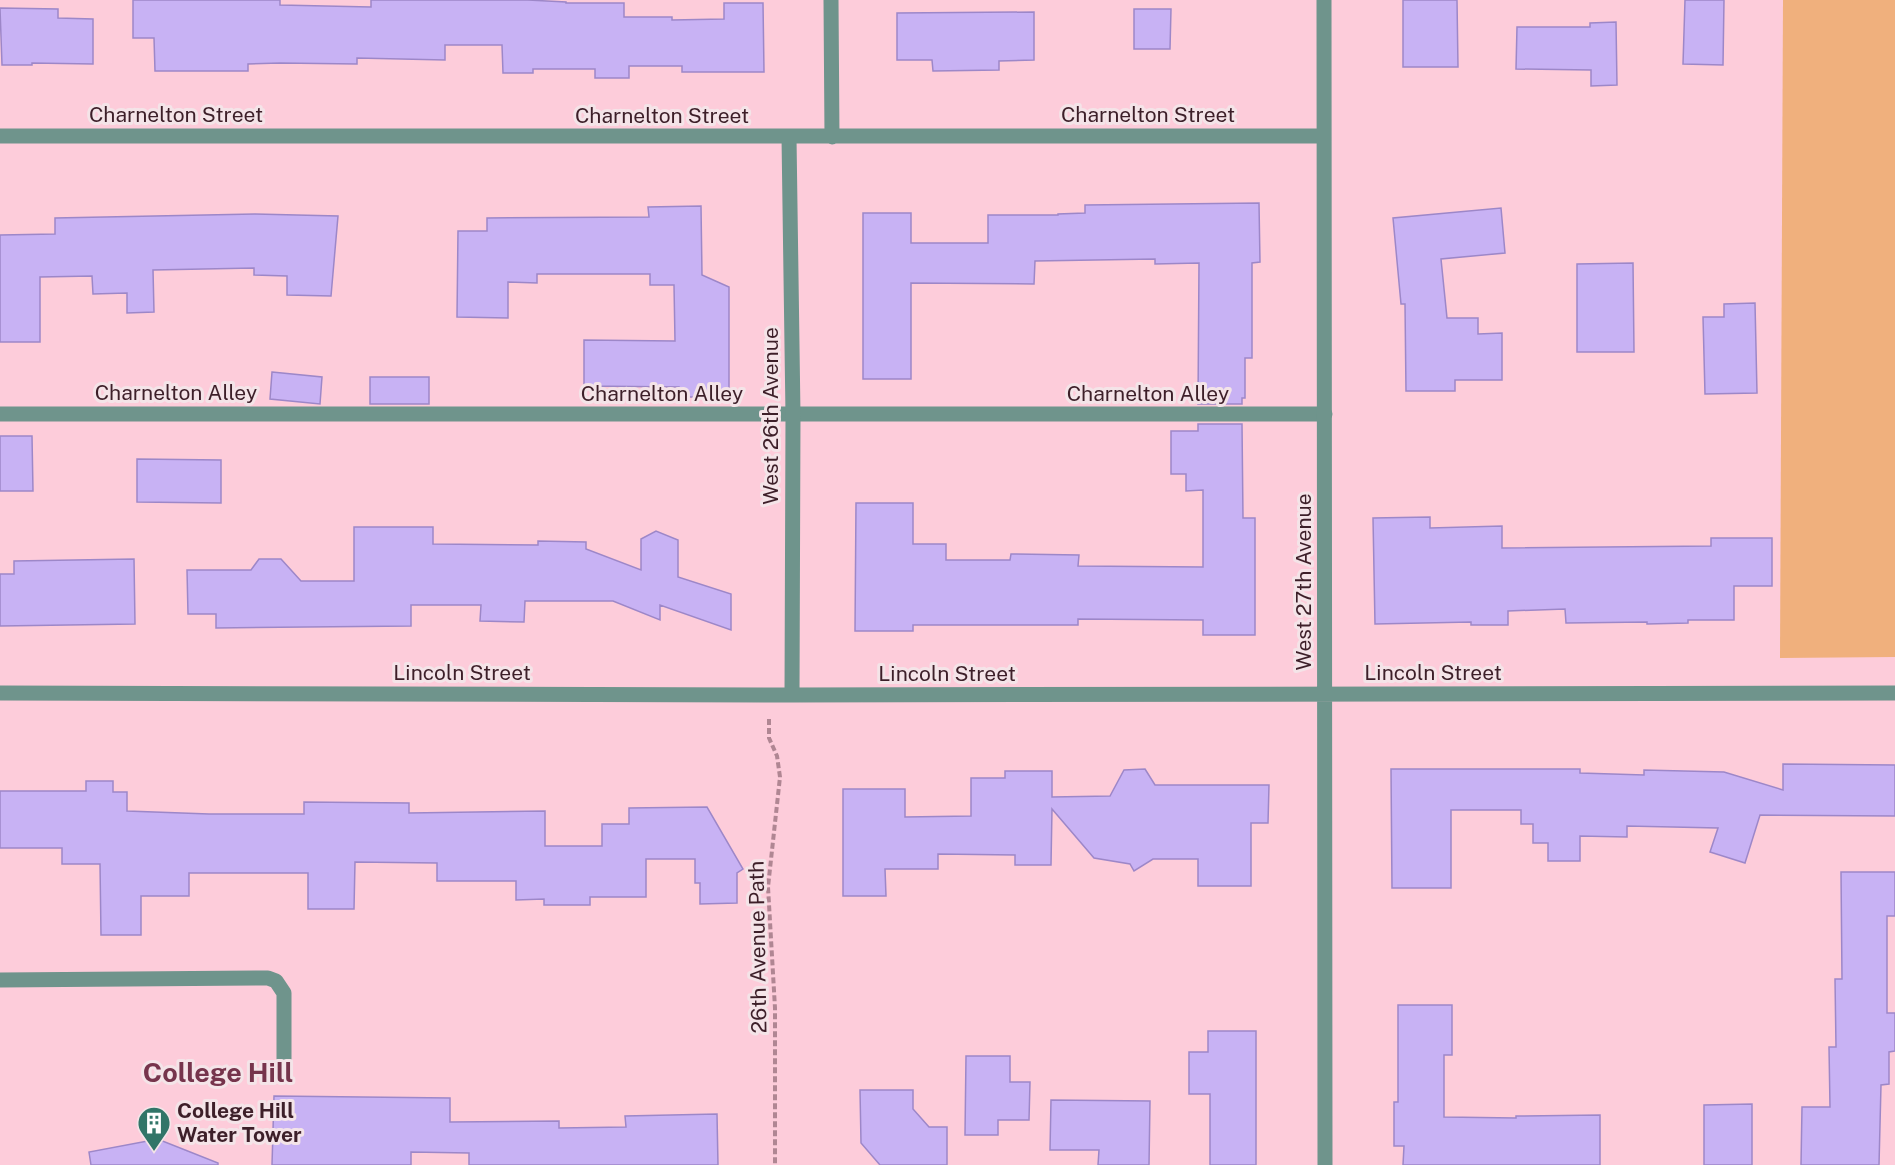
<svg xmlns="http://www.w3.org/2000/svg" width="1895" height="1165" font-family="'Public Sans',sans-serif">
<style>
.green{fill:#f0b07d}
.building{fill:#c8b2f4;stroke:#9d87c8;stroke-width:1.5}
.lines{fill:none;stroke-linecap:round;stroke-linejoin:round}
.path{stroke:#b08693;stroke-width:4;stroke-dasharray:6 3;stroke-linecap:butt}
.lane{stroke:#6f948c;stroke-width:15}
.street{stroke:#6f948c;stroke-width:15}
.labels{text-anchor:middle;stroke-width:6;stroke-linejoin:round;paint-order:stroke}
.street-label{font-size:21px;fill:#3d1f29;stroke:#f4e4e8}
.poi-label{font-size:21px;font-weight:bold;fill:#3d1f29;stroke:#f4e4e8;text-anchor:start}
.district-label{font-size:27px;font-weight:bold;fill:#76344c;stroke:#f4e4e8}
</style>
<rect width="100%" height="100%" fill="#fdccda"/>
<path class="green" d="M 1783,0 L 1895,0 L 1895,657 L 1780,658 Z"/>
<path class="building" d="M 133,0 L 280,0 L 280,5 L 371,7 L 371,0 L 528,0 L 566,2 L 566,3 L 624,3 L 624,17 L 672,17 L 672,20 L 724,19 L 724,3 L 763,3 L 764,72 L 682,72 L 682,66 L 629,66 L 629,78 L 595,78 L 595,69 L 533,69 L 533,73 L 503,73 L 502,45 L 445,45 L 445,60 L 357,58 L 357,64 L 280,63 L 248,64 L 248,71 L 155,71 L 154,38 L 133,38 Z
M 1403,0 L 1457,0 L 1458,67 L 1403,67 Z
M 1685,0 L 1724,0 L 1723,65 L 1683,64 Z
M 0,8 L 58,9 L 58,18 L 93,19 L 93,64 L 32,63 L 32,65 L 2,65 Z
M 1134,9 L 1171,9 L 1170,49 L 1134,49 Z
M 1034,12 L 1034,60 L 999,61 L 999,70 L 933,71 L 932,60 L 897,60 L 897,13 Z
M 1616,22 L 1617,85 L 1591,86 L 1591,70 L 1516,69 L 1517,27 L 1590,27 L 1590,23 Z
M 1259,203 L 1260,262 L 1252,263 L 1252,358 L 1245,358 L 1245,398 L 1242,398 L 1242,404 L 1198,404 L 1199,263 L 1155,264 L 1155,259 L 1035,261 L 1034,284 L 911,283 L 911,379 L 863,379 L 863,213 L 911,213 L 911,243 L 988,243 L 988,215 L 1058,215 L 1058,214 L 1085,213 L 1085,205 Z
M 701,206 L 702,275 L 729,287 L 729,397 L 679,397 L 679,387 L 584,386 L 584,340 L 675,341 L 674,285 L 650,285 L 650,274 L 537,274 L 537,283 L 508,282 L 508,318 L 457,317 L 458,231 L 487,231 L 487,218 L 649,217 L 648,207 Z
M 1501,208 L 1505,253 L 1441,259 L 1447,318 L 1478,318 L 1478,334 L 1502,333 L 1502,380 L 1455,380 L 1455,391 L 1406,391 L 1405,304 L 1401,304 L 1393,218 Z
M 255,214 L 338,216 L 331,296 L 287,295 L 287,276 L 254,275 L 254,268 L 153,270 L 154,312 L 127,313 L 127,293 L 93,294 L 92,276 L 40,277 L 40,342 L 0,342 L 0,235 L 55,234 L 55,218 Z
M 1633,263 L 1634,352 L 1577,352 L 1577,264 Z
M 1755,303 L 1757,393 L 1705,394 L 1703,317 L 1724,317 L 1724,304 Z
M 272,372 L 322,377 L 320,404 L 270,399 Z
M 370,377 L 429,377 L 429,404 L 370,404 Z
M 1198,424 L 1242,424 L 1243,518 L 1255,518 L 1255,635 L 1203,635 L 1203,620 L 1078,619 L 1078,625 L 913,625 L 913,631 L 855,631 L 856,503 L 913,503 L 913,544 L 946,544 L 946,560 L 1010,560 L 1011,554 L 1079,555 L 1078,566 L 1203,567 L 1203,490 L 1186,491 L 1186,474 L 1171,474 L 1171,431 L 1198,431 Z
M 0,436 L 32,436 L 33,491 L 0,491 Z
M 137,459 L 221,460 L 221,503 L 137,502 Z
M 1430,517 L 1430,528 L 1502,526 L 1502,548 L 1711,546 L 1711,538 L 1772,538 L 1772,586 L 1734,586 L 1734,620 L 1688,620 L 1688,623 L 1647,624 L 1647,622 L 1566,623 L 1565,609 L 1508,611 L 1508,625 L 1471,625 L 1471,622 L 1375,624 L 1373,518 Z
M 354,527 L 433,527 L 433,544 L 538,545 L 538,541 L 586,542 L 586,549 L 641,570 L 641,539 L 656,531 L 678,540 L 678,577 L 731,594 L 731,630 L 660,605 L 660,620 L 613,601 L 525,601 L 524,622 L 480,621 L 481,605 L 411,605 L 411,626 L 216,628 L 216,614 L 188,614 L 187,570 L 251,570 L 259,559 L 281,559 L 301,581 L 354,581 Z
M 134,559 L 135,624 L 0,626 L 0,574 L 14,574 L 14,561 Z
M 1783,764 L 1895,765 L 1895,816 L 1760,815 L 1745,863 L 1710,852 L 1718,828 L 1627,826 L 1627,837 L 1580,836 L 1580,861 L 1548,861 L 1548,843 L 1533,843 L 1533,824 L 1521,824 L 1521,810 L 1451,810 L 1451,888 L 1392,888 L 1391,769 L 1580,769 L 1580,773 L 1644,775 L 1644,770 L 1724,772 L 1783,790 Z
M 1145,769 L 1155,785 L 1269,785 L 1268,823 L 1251,823 L 1251,886 L 1198,886 L 1198,859 L 1153,859 L 1134,871 L 1130,864 L 1094,858 L 1052,809 L 1051,865 L 1015,865 L 1015,855 L 938,854 L 938,869 L 885,869 L 886,896 L 843,896 L 843,789 L 905,789 L 905,817 L 971,816 L 971,778 L 1005,778 L 1005,771 L 1052,771 L 1052,797 L 1110,796 L 1124,770 Z
M 86,781 L 113,781 L 113,792 L 127,792 L 127,811 L 209,814 L 304,814 L 304,802 L 409,803 L 409,813 L 545,811 L 545,846 L 602,846 L 602,824 L 629,824 L 629,808 L 707,807 L 743,869 L 737,873 L 737,903 L 700,904 L 700,883 L 695,883 L 695,859 L 646,859 L 646,897 L 590,897 L 590,905 L 544,905 L 544,899 L 516,900 L 516,881 L 437,881 L 437,863 L 355,862 L 354,909 L 308,909 L 308,873 L 189,873 L 189,896 L 141,896 L 141,935 L 101,935 L 100,864 L 62,864 L 62,848 L 0,848 L 0,791 L 86,791 Z
M 1841,872 L 1895,872 L 1895,916 L 1887,916 L 1887,1013 L 1895,1013 L 1895,1051 L 1889,1052 L 1889,1084 L 1881,1085 L 1879,1165 L 1801,1165 L 1802,1107 L 1830,1107 L 1829,1047 L 1836,1047 L 1835,979 L 1842,979 Z
M 1398,1005 L 1452,1005 L 1452,1055 L 1444,1055 L 1444,1117 L 1516,1118 L 1516,1116 L 1600,1115 L 1600,1165 L 1403,1165 L 1404,1146 L 1394,1146 L 1394,1102 L 1398,1102 Z
M 1208,1031 L 1256,1031 L 1256,1165 L 1210,1165 L 1210,1094 L 1189,1094 L 1189,1052 L 1208,1052 Z
M 966,1056 L 1010,1056 L 1010,1082 L 1030,1082 L 1029,1120 L 998,1120 L 998,1135 L 965,1135 Z
M 860,1090 L 913,1090 L 913,1109 L 929,1127 L 947,1127 L 947,1165 L 880,1165 L 861,1143 Z
M 274,1096 L 450,1098 L 450,1122 L 559,1121 L 559,1128 L 626,1127 L 625,1116 L 717,1114 L 718,1165 L 469,1165 L 469,1153 L 411,1152 L 411,1165 L 272,1165 Z
M 1051,1100 L 1150,1101 L 1149,1165 L 1098,1165 L 1099,1150 L 1050,1150 Z
M 1752,1104 L 1752,1165 L 1704,1165 L 1704,1105 Z
M 153,1140 L 160,1140 L 218,1163 L 218,1165 L 91,1165 L 89,1152 Z"/>
<g class="lines">
<path class="path" d="M 769,719 L 769,738 L 777,756 L 780,777 L 768,887 L 775,1008 L 775,1165"/>
<path class="lane" d="M 0,414 L 1325,414
M 0,980 L 268,978 L 276,981 L 284,993 L 284,1072"/>
<path class="street" d="M 831,0 L 832,137
M 1324,0 L 1325,1165
M 0,136 L 1324,136
M 789,137 L 793,415 L 792,695
M 0,693 L 792,695 L 1895,693"/>
</g>
<defs>
<symbol id="building-pin" viewBox="-11 -11 22 30"><path d="M0 17L-7.5 6A9.5 9.5 0 1 1 7.5 6Z" fill="#317568" stroke="#f4e4e8"/><path d="M-4-6H4V6H1V3H-1V6H-4ZM-2.5-4.3h1.7v1.8h-1.7ZM.8-4.3h1.7v1.8H.8ZM-2.5-1h1.7V.8h-1.7ZM.8-1h1.7V.8H.8Z" fill="#fff"/></symbol>
</defs>
<g fill-rule="evenodd">
<use href="#building-pin" x="135" y="1104" width="38" height="52"/>
</g>
<g class="labels">
<g class="street-label">
<text x="176" y="122">Charnelton Street</text>
<text x="1148" y="122">Charnelton Street</text>
<text x="662" y="123">Charnelton Street</text>
<text x="176" y="400">Charnelton Alley</text>
<text x="662" y="401">Charnelton Alley</text>
<text x="1148" y="401">Charnelton Alley</text>
<text transform="translate(771 416) rotate(-90)" y="7">West 26th Avenue</text>
<text transform="translate(1304 582) rotate(-90)" y="7">West 27th Avenue</text>
<text x="462" y="680">Lincoln Street</text>
<text x="1433" y="680">Lincoln Street</text>
<text x="947" y="681">Lincoln Street</text>
<text transform="translate(758 947) rotate(-91)" y="7">26th Avenue Path</text>
</g>
<g class="poi-label">
<text x="177" y="1118">College Hill<tspan x="177" dy="24">Water Tower</tspan></text>
</g>
<g class="district-label">
<text x="218" y="1082">College Hill</text>
</g>
</g>
</svg>
